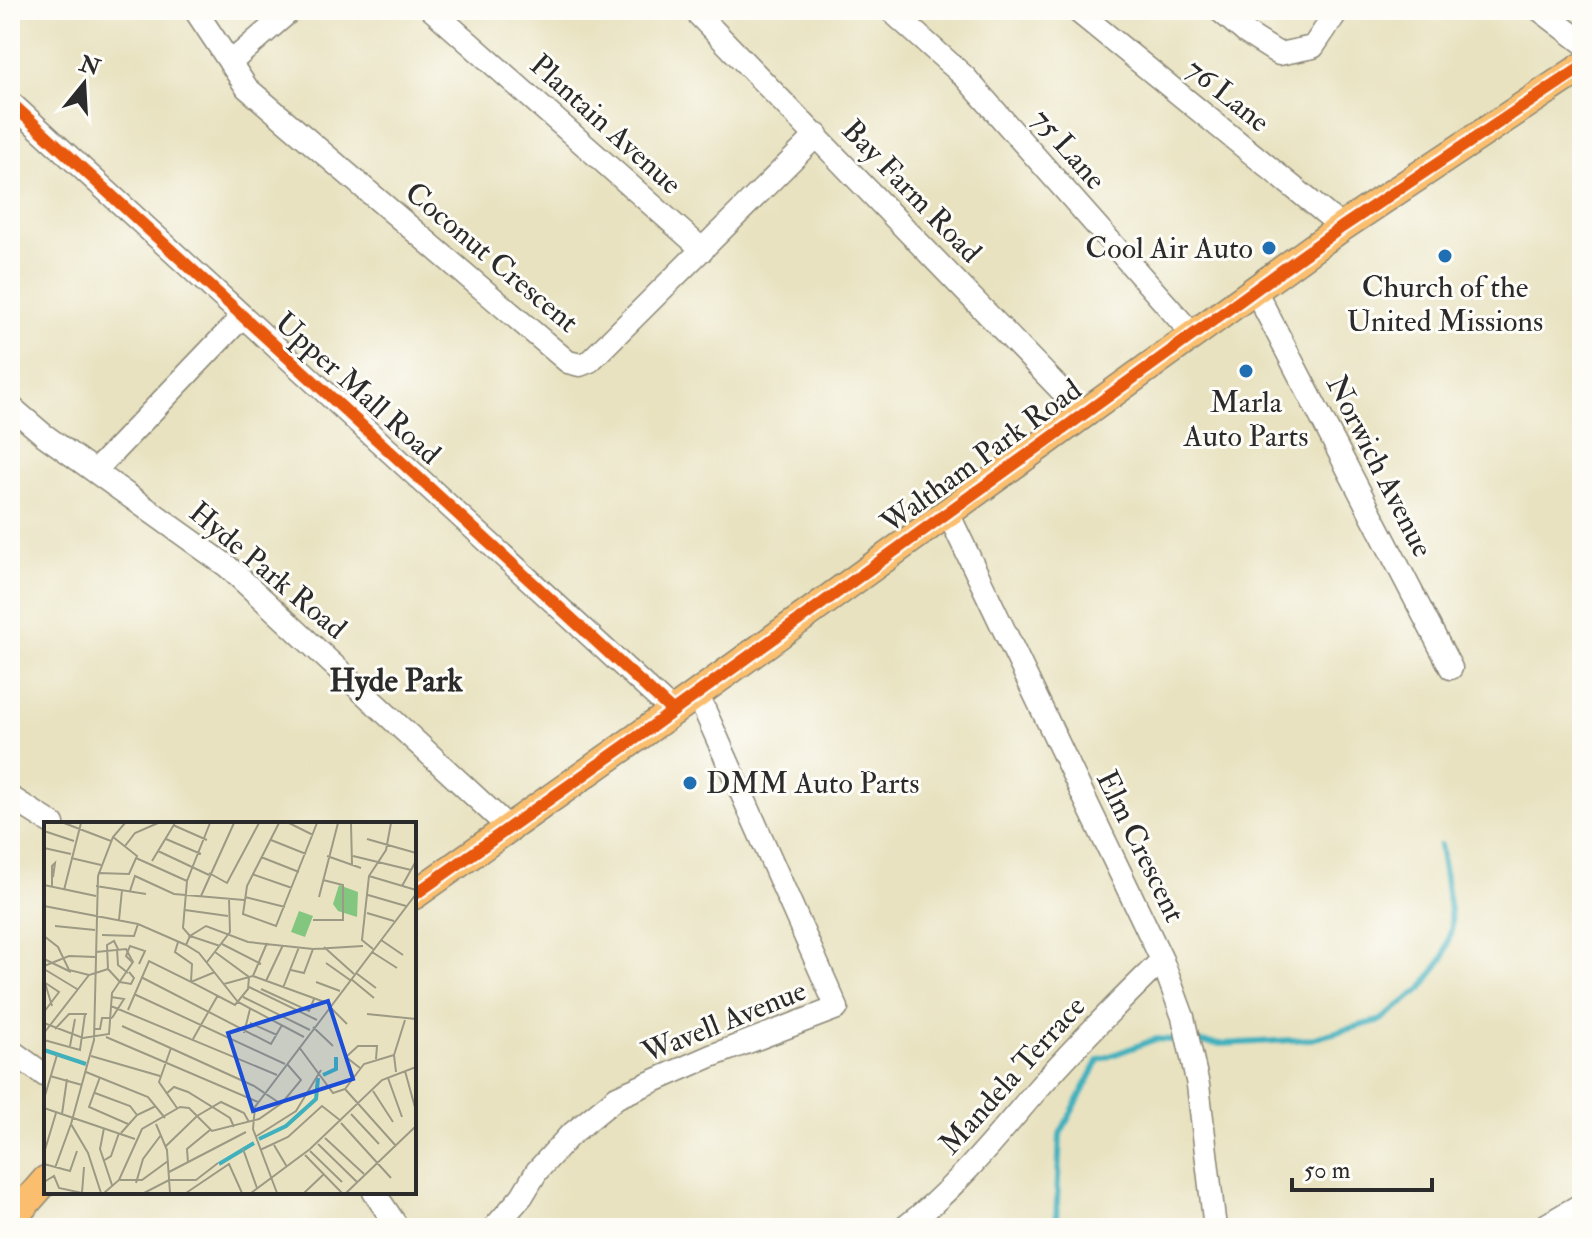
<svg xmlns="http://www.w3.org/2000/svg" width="1592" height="1238" font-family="'IM FELL Double Pica',serif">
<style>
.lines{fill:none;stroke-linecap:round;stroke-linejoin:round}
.stream{stroke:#41b0bd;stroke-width:6}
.minor-casing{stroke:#8a8676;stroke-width:25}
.major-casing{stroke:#8a8676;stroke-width:31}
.minor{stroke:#fff;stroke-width:22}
.major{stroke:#fabe6e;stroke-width:28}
.cycleway-casing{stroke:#fdfcf7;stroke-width:17}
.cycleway{stroke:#e8590c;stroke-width:12}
.poi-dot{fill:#1f6fb2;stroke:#fdfcf7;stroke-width:3}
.labels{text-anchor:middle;stroke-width:6;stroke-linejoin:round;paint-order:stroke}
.street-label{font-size:30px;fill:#2b2b2b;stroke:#fdfcf7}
.poi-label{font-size:30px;fill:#2b2b2b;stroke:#fdfcf7}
.neighbourhood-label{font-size:32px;font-weight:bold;fill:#2b2b2b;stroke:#fdfcf7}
.inset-river{fill:none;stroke:#41b0bd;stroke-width:4}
.inset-road{fill:none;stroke:#9c9984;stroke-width:2}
.view{fill:#1d4ed8;fill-opacity:0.15;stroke:#1d4ed8;stroke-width:4}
.inset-edge{fill:none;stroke:#2b2b2b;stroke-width:4}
</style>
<rect width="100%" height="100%" fill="#fdfcf7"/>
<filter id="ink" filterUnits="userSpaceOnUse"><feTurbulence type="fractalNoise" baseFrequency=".0125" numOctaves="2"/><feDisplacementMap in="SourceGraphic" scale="16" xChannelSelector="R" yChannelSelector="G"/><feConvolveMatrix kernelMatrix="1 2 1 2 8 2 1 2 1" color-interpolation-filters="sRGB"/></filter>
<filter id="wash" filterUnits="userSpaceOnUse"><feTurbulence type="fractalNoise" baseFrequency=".006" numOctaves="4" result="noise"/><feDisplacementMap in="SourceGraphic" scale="32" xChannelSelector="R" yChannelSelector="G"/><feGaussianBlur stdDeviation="1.8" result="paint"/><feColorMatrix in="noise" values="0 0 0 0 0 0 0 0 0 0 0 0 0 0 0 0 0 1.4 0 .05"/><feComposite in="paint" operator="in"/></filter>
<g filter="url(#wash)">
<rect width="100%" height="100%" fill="#e8e2c0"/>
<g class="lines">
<path class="stream" d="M 1195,1042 L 1222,1044 L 1311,1039 L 1381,1020 L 1421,989 L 1444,957 L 1452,925 L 1440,845
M 1053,1228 L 1056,1223 L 1060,1134 L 1099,1060 L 1156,1039 L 1184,1041"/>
</g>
</g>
<g filter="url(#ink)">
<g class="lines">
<defs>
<path id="minor" d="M 195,10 L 247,88 L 568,362 L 580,365 L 590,361 L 817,135
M 432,10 L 703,250
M 694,10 L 1085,415
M 890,10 L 965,77 L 1194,336
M 1076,10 L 1342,227
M 1219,10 L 1246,33 L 1279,54 L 1313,47 L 1338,10
M 1540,10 L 1582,42
M 230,63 L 291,10
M 10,102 L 672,711
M 1256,292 L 1451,668
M 10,406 L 44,435 L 227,566 L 509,828
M 95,471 L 241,318
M 947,511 L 1162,960 L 1183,1017 L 1198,1085 L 1215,1228
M 10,797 L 53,824
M 10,1050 L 46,1076
M 374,1192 L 398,1228
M 494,1228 L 522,1196 L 537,1171 L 569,1136 L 617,1097 L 711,1056 L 837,1008 L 697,693
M 904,1228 C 955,1189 994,1140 1035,1092 C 1075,1046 1118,1003 1162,960
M 1541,1228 L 1582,1204"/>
<path id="major" d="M 414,895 L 639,736 L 1342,227 L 1582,67
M 10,1221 L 46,1180"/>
</defs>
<use href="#minor" class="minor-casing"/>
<use href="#major" class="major-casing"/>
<use href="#minor" class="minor"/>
<use href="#major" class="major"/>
<defs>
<path id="cycleway" d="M 10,102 L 672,711
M 414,895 L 639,736 L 1342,227 L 1582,67"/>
</defs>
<use href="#cycleway" class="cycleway-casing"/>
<use href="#cycleway" class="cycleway"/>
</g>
</g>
<g class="poi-dot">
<circle cx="1269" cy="248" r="8"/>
<circle cx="1445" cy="256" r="8"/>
<circle cx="1246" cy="371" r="8"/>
<circle cx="690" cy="783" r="8"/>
</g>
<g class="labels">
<g class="street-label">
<text transform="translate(1228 95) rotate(39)" y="10">76 Lane</text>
<text transform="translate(606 124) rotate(42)" y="10">Plantain Avenue</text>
<text transform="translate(1069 149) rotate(49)" y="10">75 Lane</text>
<text transform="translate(912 191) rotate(46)" y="10">Bay Farm Road</text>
<text transform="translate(492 257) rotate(40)" y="10">Coconut Crescent</text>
<text transform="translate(358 388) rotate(42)" y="10">Upper Mall Road</text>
<text transform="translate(981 456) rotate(-36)" y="10">Waltham Park Road</text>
<text transform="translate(1380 466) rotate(63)" y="10">Norwich Avenue</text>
<text transform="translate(268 570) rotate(40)" y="10">Hyde Park Road</text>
<text transform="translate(1141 846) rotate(64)" y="10">Elm Crescent</text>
<text transform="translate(724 1021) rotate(-22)" y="10">Wavell Avenue</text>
<text transform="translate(1012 1075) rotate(-48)" y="10">Mandela Terrace</text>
</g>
<g class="poi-label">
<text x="1253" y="258" text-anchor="end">Cool Air Auto</text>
<text x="1445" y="297">Church of the<tspan x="1445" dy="34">United Missions</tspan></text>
<text x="1246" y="412">Marla<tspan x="1246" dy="34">Auto Parts</tspan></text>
<text x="706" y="793" text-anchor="start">DMM Auto Parts</text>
</g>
<g class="neighbourhood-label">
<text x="396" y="691">Hyde Park</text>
</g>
</g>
<g transform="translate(44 822)">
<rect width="372" height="372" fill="#e8e2c0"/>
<path d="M 295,63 L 314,70 L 313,95 L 294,89 L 289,82 ZM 255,89 L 269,94 L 261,115 L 247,110 Z" fill="#83c67f"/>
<path class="inset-river" d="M 0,228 L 42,242M 279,253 L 292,247 L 292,235M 215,317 L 242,304 L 272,277 L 274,256M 175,342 L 210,321"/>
<path class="inset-road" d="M 20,1 L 67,19M 235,1 L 203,64 L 199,92 L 232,104 L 273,1M 245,1 L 269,13M 307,1 L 308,43M 129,3 L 163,18M 0,9 L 30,19M 122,17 L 157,32M 323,17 L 372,31M 227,18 L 262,32M 81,24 L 91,11 L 114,1M 0,26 L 27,32M 114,29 L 165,53M 283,34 L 317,46M 309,34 L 367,48M 217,35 L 255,50M 27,36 L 57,43M 92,36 L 143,59M 108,39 L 131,1M 54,51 L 85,52 L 93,34 L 69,15M 165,51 L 183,61 L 215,1M 208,52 L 248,66M 325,54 L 372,68M 0,63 L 52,74M 52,64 L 102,72M 358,64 L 372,39M 8,65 L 8,44 L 11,41 L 9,55M 20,68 L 37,1M 86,69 L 91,54 L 130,72 L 200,78M 324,73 L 362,84M 157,74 L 190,1M 201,75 L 241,85M 275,75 L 294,1M 0,84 L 94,102 L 142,123 L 155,131 L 194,180 L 260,215M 141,88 L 184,94M 323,91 L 350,99M 75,98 L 78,68M 269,98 L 299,98 L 299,63 L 279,58M 11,104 L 51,108M 58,113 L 90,114 L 94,102M 0,114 L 14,125 L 25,148 L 45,153M 337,118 L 359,133M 134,120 L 131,130 L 148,142 L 147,160 L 191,183 L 204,167 L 205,155 L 171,130M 178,122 L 217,142M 142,123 L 146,114 L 139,106 L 143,59 L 166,1M 176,124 L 146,114 L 162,104 L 204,120 L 269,127 L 319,124M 280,125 L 310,152M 73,127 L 74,143 L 84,151M 74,127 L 70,119 L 63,123 L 64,147 L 76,160 L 87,162 L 90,156 L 85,150M 329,127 L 318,118 L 325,54 L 342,28 L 347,1M 328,130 L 353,146M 0,137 L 27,150M 163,140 L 186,110 L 185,77M 89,141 L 82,134 L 86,124 L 101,129 L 95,142M 282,141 L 306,158M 0,144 L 25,134 L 52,135M 0,147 L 33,167M 247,148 L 260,151 L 269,127M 312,151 L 332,166M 209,154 L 286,182M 97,155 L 227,222 L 238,203M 307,157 L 330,176M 222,159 L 239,123M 0,160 L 15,170 L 0,190M 272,160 L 296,169M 1,161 L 8,184M 180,162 L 209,154 L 223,121M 205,165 L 273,198M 239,166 L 255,125M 217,167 L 265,189 L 270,177M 90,172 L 241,242M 67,175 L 80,177 L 68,196M 199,175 L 266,208M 67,184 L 233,253M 285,184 L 303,202M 84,188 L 105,139 L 147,160 L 171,150M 323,192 L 372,197M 0,201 L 39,216 L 65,212 L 68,171 L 89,140 L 82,127 L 52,130M 206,201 L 233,213M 78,204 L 210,264 L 237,282M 269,205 L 289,224M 11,207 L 25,192 L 43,192M 51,207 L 56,207 L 58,196 L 68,196M 0,211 L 45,153 L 64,147M 200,211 L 206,187M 62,215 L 214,280M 149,217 L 174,173M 0,218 L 36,228 L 41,192M 26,224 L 31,197M 255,225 L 289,271 L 301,267M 127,226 L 115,260 L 133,286M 47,234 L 116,254M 316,246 L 302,235 L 314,224 L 333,224 L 332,237M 361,249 L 372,289M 42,250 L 104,275 L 121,296M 352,250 L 350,233 L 361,198M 6,254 L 38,263M 56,255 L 45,285 L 84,302M 344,256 L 358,295M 301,267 L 352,324M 301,267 L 320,242 L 350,233M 329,269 L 349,300M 51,271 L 86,284 L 93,293M 122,272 L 130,265 L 144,270 L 186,296 L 190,305M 0,277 L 13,233M 0,286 L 91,317M 18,292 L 23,257M 307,292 L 335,322M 297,301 L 347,356M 112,302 L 123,328 L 126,371M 60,306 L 56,327 L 68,363M 77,311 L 93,293 L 112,284M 211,315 L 252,289 L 277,248M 281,316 L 320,352M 274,322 L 313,360M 230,323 L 243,345M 122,324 L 153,294 L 177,280 L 200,291 L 205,300M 199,327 L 213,366M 216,328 L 244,315 L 278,284 L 297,299M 266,329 L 298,360M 0,331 L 12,291M 261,333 L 298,371M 59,339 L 67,334 L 75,311M 144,341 L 143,327 L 166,308M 0,342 L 26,349 L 33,329M 11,346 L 27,302M 125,350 L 202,310M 75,358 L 98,358 L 124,339M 0,360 L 10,354 L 15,366 L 38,371M 92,361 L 99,337 L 117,313M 38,371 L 40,345M 57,371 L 44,331 L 27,302 L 50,218 L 54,54 L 69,15 L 81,1M 60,371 L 75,358 L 98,307 L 136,285 L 145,286 L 168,309 L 215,297 L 238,281 L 257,258 L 243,242M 100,371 L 125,358 L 152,358 L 174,341M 142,371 L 185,342 L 198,371M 207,371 L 266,327 L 338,258 L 372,245M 233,371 L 209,307 L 211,285 L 372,72M 260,371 L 280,352M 302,371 L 372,304"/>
<path class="view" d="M 284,179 L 309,257 L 209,289 L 184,211 Z"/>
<rect width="372" height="372" class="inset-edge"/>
</g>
<rect width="1592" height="1238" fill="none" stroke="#fdfcf7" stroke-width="40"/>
<g transform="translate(84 84) rotate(18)" stroke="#fdfcf7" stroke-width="6" paint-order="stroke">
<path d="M0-6L14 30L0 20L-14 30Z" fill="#2b2b2b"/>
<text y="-12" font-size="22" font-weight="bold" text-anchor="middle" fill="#2b2b2b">N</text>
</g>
<path d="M1292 1178v12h140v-12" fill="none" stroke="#2b2b2b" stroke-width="4"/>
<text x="1304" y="1178" font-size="24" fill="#2b2b2b" stroke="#fdfcf7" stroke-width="6" paint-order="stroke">50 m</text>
</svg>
